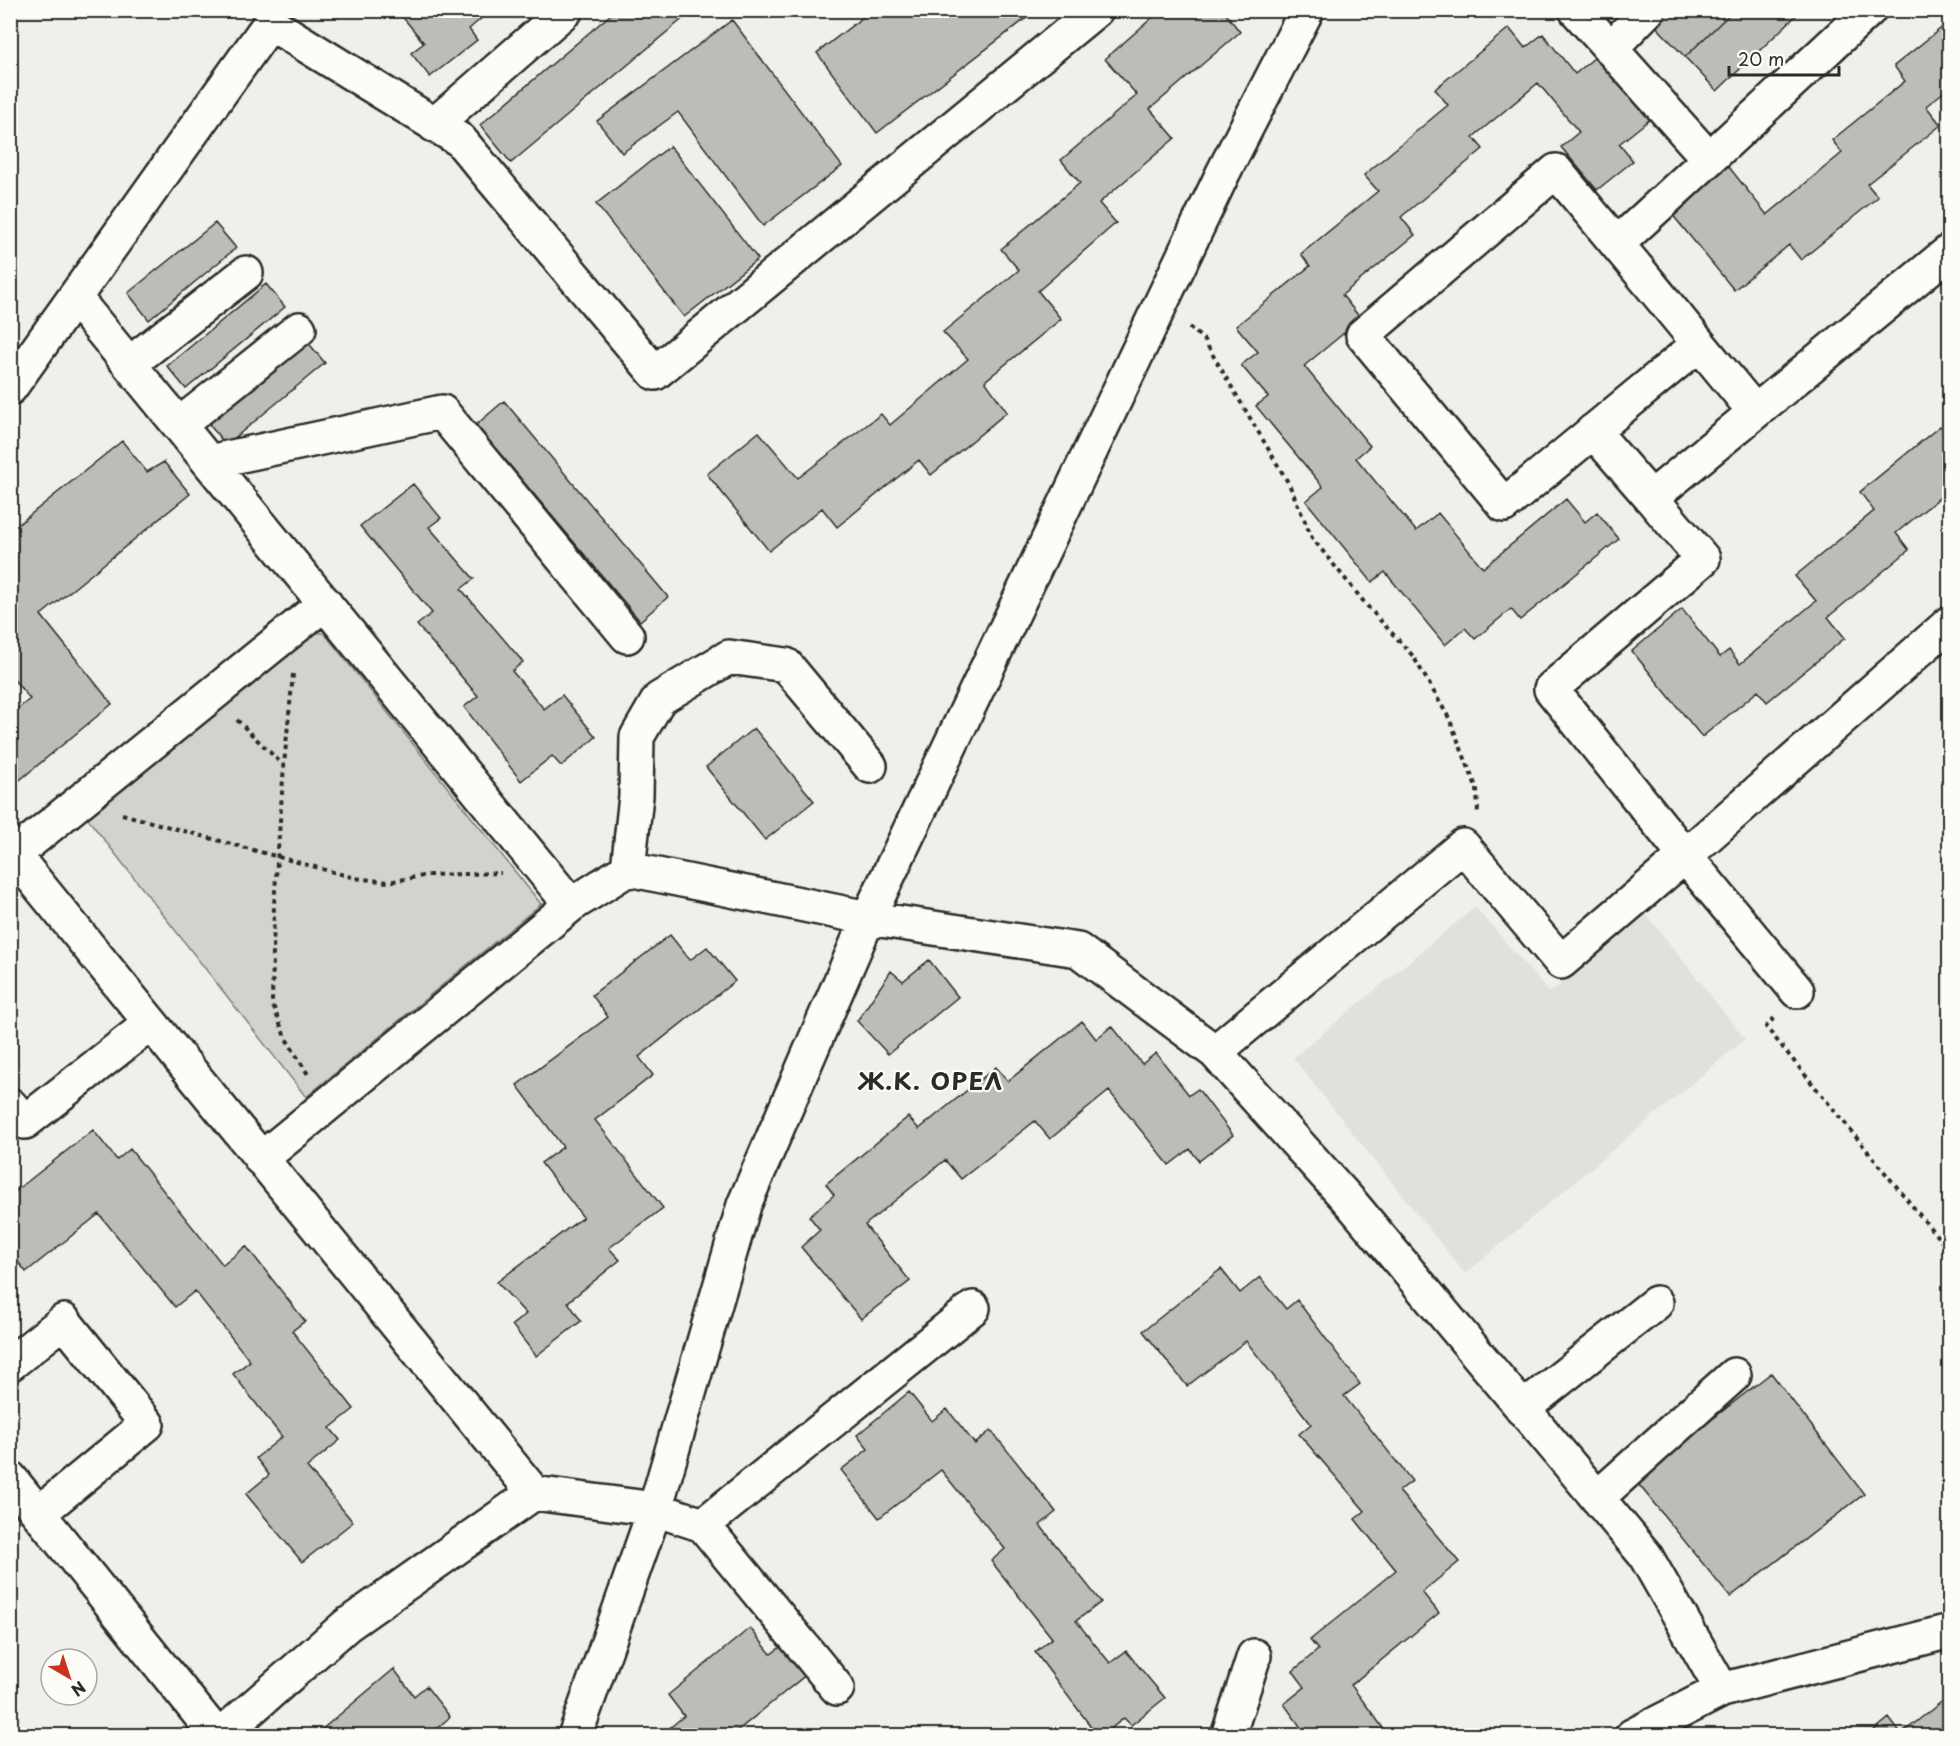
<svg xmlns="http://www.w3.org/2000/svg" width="1960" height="1746" font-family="'Playpen Sans',sans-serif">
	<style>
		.built { fill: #e1e0dc }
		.green { fill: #d3d2cf; stroke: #7f7e7d; stroke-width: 1.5 }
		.building { fill: #bdbcb8; stroke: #2b2b2b; stroke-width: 1.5 }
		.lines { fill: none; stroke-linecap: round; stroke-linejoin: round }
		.minor-casing { stroke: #2b2b2b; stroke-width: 38 }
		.path { stroke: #2b2b2b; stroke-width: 4; stroke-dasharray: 4.5 4.5; stroke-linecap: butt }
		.minor { stroke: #fdfcf7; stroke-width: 33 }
		.labels { text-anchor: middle; stroke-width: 4.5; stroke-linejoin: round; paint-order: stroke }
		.district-label { font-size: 24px; font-weight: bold; letter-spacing: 1.5px; fill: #2b2b2b; stroke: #fdfcf7 }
	</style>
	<rect width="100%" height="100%" fill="#f0efeb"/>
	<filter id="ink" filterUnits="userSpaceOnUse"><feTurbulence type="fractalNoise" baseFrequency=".0167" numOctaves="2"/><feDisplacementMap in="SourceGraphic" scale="12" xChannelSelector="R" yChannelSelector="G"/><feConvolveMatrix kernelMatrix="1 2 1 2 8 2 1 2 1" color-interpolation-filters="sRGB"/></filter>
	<g filter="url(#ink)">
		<path class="built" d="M 1475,907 L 1550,993 L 1646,914 L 1745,1039 L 1465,1274 L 1293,1058 Z"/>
		<path class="green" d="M 306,633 L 324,633 L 541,904 L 306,1097 L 84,814 Z"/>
		<path class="building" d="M 406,10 L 491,10 L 469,29 L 477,40 L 430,77 L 411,53 L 424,43 L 401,15 Z
			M 616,10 L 693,10 L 511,163 L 480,125 Z
			M 872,10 L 1037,10 L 877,133 L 817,53 Z
			M 1161,10 L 1223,10 L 1240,32 L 1150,109 L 1175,138 L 1099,203 L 1116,223 L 1038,291 L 1061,319 L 985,381 L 1007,412 L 931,475 L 919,460 L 837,527 L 822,508 L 769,551 L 707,474 L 759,432 L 798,478 L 881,414 L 890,425 L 968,359 L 943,332 L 1019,270 L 1001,249 L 1080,183 L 1061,160 L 1137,95 L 1105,59 Z
			M 1665,10 L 1734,10 L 1685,57 L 1652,22 Z
			M 1734,10 L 1802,10 L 1717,91 L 1685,57 Z
			M 732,20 L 842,166 L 763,226 L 678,112 L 622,153 L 597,121 Z
			M 1950,21 L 1950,87 L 1926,106 L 1941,125 L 1867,184 L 1878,197 L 1801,260 L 1789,245 L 1734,290 L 1667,208 L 1725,162 L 1767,215 L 1842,153 L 1832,140 L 1905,81 L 1894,66 Z
			M 1509,28 L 1525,48 L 1543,34 L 1575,74 L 1601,52 L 1654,116 L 1619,144 L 1633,161 L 1597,190 L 1561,147 L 1579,132 L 1538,83 L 1473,137 L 1483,149 L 1401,217 L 1415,235 L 1342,295 L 1361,319 L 1304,366 L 1370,446 L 1356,458 L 1416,531 L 1438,513 L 1483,568 L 1566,499 L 1585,522 L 1597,512 L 1619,539 L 1520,620 L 1511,609 L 1475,639 L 1465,628 L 1445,645 L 1385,572 L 1372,582 L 1306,501 L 1323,487 L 1256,406 L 1268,397 L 1241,365 L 1258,352 L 1236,326 L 1310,266 L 1301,254 L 1378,191 L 1364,175 L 1448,105 L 1435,89 Z
			M 670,146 L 758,259 L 684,317 L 596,204 Z
			M 215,223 L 236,248 L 149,320 L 128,293 Z
			M 266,284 L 285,307 L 186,389 L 167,366 Z
			M 306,340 L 325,363 L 226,445 L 207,422 Z
			M 504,401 L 668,597 L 640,621 L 476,425 Z
			M 1940,426 L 1950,437 L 1950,503 L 1943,495 L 1896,533 L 1909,550 L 1828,617 L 1845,638 L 1767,702 L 1758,691 L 1702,737 L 1632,651 L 1682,609 L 1720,657 L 1729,650 L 1740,664 L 1816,601 L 1795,576 L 1874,511 L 1860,492 Z
			M 122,441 L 147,472 L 164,462 L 190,494 L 41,615 L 112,704 L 10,788 L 10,715 L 30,699 L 10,675 L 10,531 Z
			M 413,484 L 441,518 L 429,527 L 474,579 L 461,589 L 523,662 L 512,671 L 544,709 L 562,695 L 596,737 L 561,766 L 552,756 L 521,781 L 464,707 L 478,696 L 417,625 L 432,613 L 360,526 Z
			M 754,728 L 814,801 L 765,840 L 706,767 Z
			M 670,935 L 690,960 L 707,947 L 735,981 L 639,1057 L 653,1075 L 595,1120 L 663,1208 L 609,1248 L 620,1260 L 568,1302 L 581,1321 L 536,1356 L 512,1325 L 526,1314 L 497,1282 L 583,1217 L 541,1163 L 563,1147 L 517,1085 L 608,1017 L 592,995 Z
			M 929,960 L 958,997 L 888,1054 L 857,1021 L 891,971 L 903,981 Z
			M 1082,1021 L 1096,1039 L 1112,1026 L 1142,1064 L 1156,1053 L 1189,1095 L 1198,1089 L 1233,1135 L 1199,1161 L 1190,1149 L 1169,1165 L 1109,1091 L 1050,1139 L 1035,1121 L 961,1179 L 945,1160 L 865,1225 L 910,1281 L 861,1319 L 801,1247 L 820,1230 L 809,1216 L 834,1195 L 826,1184 L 908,1117 L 919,1129 L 996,1067 L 1008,1081 Z
			M 93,1130 L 117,1160 L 130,1149 L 223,1265 L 246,1246 L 305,1321 L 292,1331 L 354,1409 L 330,1428 L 340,1440 L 307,1467 L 353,1522 L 302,1562 L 246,1494 L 269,1475 L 256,1458 L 282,1437 L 233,1374 L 250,1361 L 195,1291 L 175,1307 L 99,1214 L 26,1272 L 16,1259 L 10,1263 L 10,1189 L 13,1193 Z
			M 1221,1269 L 1240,1293 L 1260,1277 L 1286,1309 L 1297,1300 L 1360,1384 L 1344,1396 L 1412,1481 L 1399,1491 L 1459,1562 L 1422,1592 L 1439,1613 L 1351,1685 L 1389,1736 L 1307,1736 L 1284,1704 L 1305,1687 L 1293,1671 L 1318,1650 L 1310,1640 L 1396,1570 L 1355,1519 L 1365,1511 L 1299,1434 L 1311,1424 L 1246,1341 L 1187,1386 L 1143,1331 Z
			M 1771,1373 L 1864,1494 L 1730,1597 L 1635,1480 Z
			M 909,1392 L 932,1421 L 947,1409 L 975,1444 L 991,1430 L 1056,1512 L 1040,1525 L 1101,1602 L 1076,1621 L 1110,1663 L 1126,1651 L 1165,1698 L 1131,1725 L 1124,1718 L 1102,1736 L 1098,1736 L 1035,1652 L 1052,1638 L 991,1561 L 1005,1549 L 941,1470 L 879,1518 L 841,1470 L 868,1449 L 857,1435 Z
			M 750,1628 L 771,1654 L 786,1643 L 808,1673 L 731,1736 L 660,1736 L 684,1716 L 668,1695 Z
			M 394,1669 L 414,1696 L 426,1686 L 450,1717 L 428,1736 L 314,1736 Z
			M 1950,1695 L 1950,1736 L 1867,1736 L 1889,1718 L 1901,1734 Z"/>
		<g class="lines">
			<g class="minor-casing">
				<path id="minor" d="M 1576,10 L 1709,159 L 1617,244
					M 1610,49 L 1648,10
					M 434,125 L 566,10
					M 1709,159 L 1869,10
					M 1950,251 L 1651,498 L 1703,559 L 1551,689 L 1685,856 L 1950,623
					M 75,298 L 571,905
					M 1699,344 L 1504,505 L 1363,335 L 1556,171 C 1623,251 1689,331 1755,412
					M 129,364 L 246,273
					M 10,388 L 270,23 L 460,140 L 655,373 L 1096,10
					M 179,425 L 299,329
					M 1593,431 L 1651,498
					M 209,462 L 442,412 L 627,636
					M 14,855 L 534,1493
					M 10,858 L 325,603
					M 628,869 L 636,796 L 637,737 L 659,699 L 729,657 L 786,665 L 870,766
					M 1215,1052 L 1463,846 L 1561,962 L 1685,856 L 1797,991
					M 10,1105 L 25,1122 L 151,1023
					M 261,1159 L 571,905 L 628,869 L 868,918 L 1078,950 L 1215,1052 L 1352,1204 L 1645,1555 L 1722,1690
					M 10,1364 L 64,1321 L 147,1424 L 39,1513
					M 1522,1409 L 1656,1303
					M 10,1478 L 217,1736
					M 1597,1498 L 1734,1375
					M 703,1525 L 973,1308
					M 220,1736 L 347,1625 L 534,1493 L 655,1509 L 703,1525 L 837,1688
					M 575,1736 L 655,1509 L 744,1205 L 868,918 L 1223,173 L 1307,10
					M 1228,1736 L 1254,1656
					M 1632,1736 L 1722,1690 L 1950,1631"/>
			</g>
			<path class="path" d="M 1189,327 L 1204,340 L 1289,484 L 1312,538 L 1369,608 L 1413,656 L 1449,718 L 1477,789 L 1478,815
				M 293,674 L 284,765 L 274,905 L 272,1003 L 285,1037 L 309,1076
				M 237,720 L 283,765
				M 122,814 L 355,878 L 388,882 L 429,875 L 501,873
				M 1774,1018 L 1766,1027 L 1950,1252"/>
			<use href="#minor" class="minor"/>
		</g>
	</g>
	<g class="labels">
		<g class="district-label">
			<text x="931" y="1090">Ж.К. ОРЕЛ</text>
		</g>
	</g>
	<rect width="1960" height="1746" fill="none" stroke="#fdfcf7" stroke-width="36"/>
	<rect x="18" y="18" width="1924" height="1710" fill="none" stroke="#2b2b2b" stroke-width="2" filter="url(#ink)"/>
	<g transform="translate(69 1677) rotate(141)"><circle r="28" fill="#fdfcf7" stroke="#a9a8a5" stroke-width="1.5"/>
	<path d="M0-4.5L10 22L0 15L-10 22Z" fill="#c8321e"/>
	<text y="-9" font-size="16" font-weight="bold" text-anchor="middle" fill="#2b2b2b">N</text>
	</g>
	<path d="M1729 66v9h110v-9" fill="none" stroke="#2b2b2b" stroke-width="3"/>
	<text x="1738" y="66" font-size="18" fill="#2b2b2b" stroke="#fdfcf7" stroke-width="4.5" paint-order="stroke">20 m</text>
</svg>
